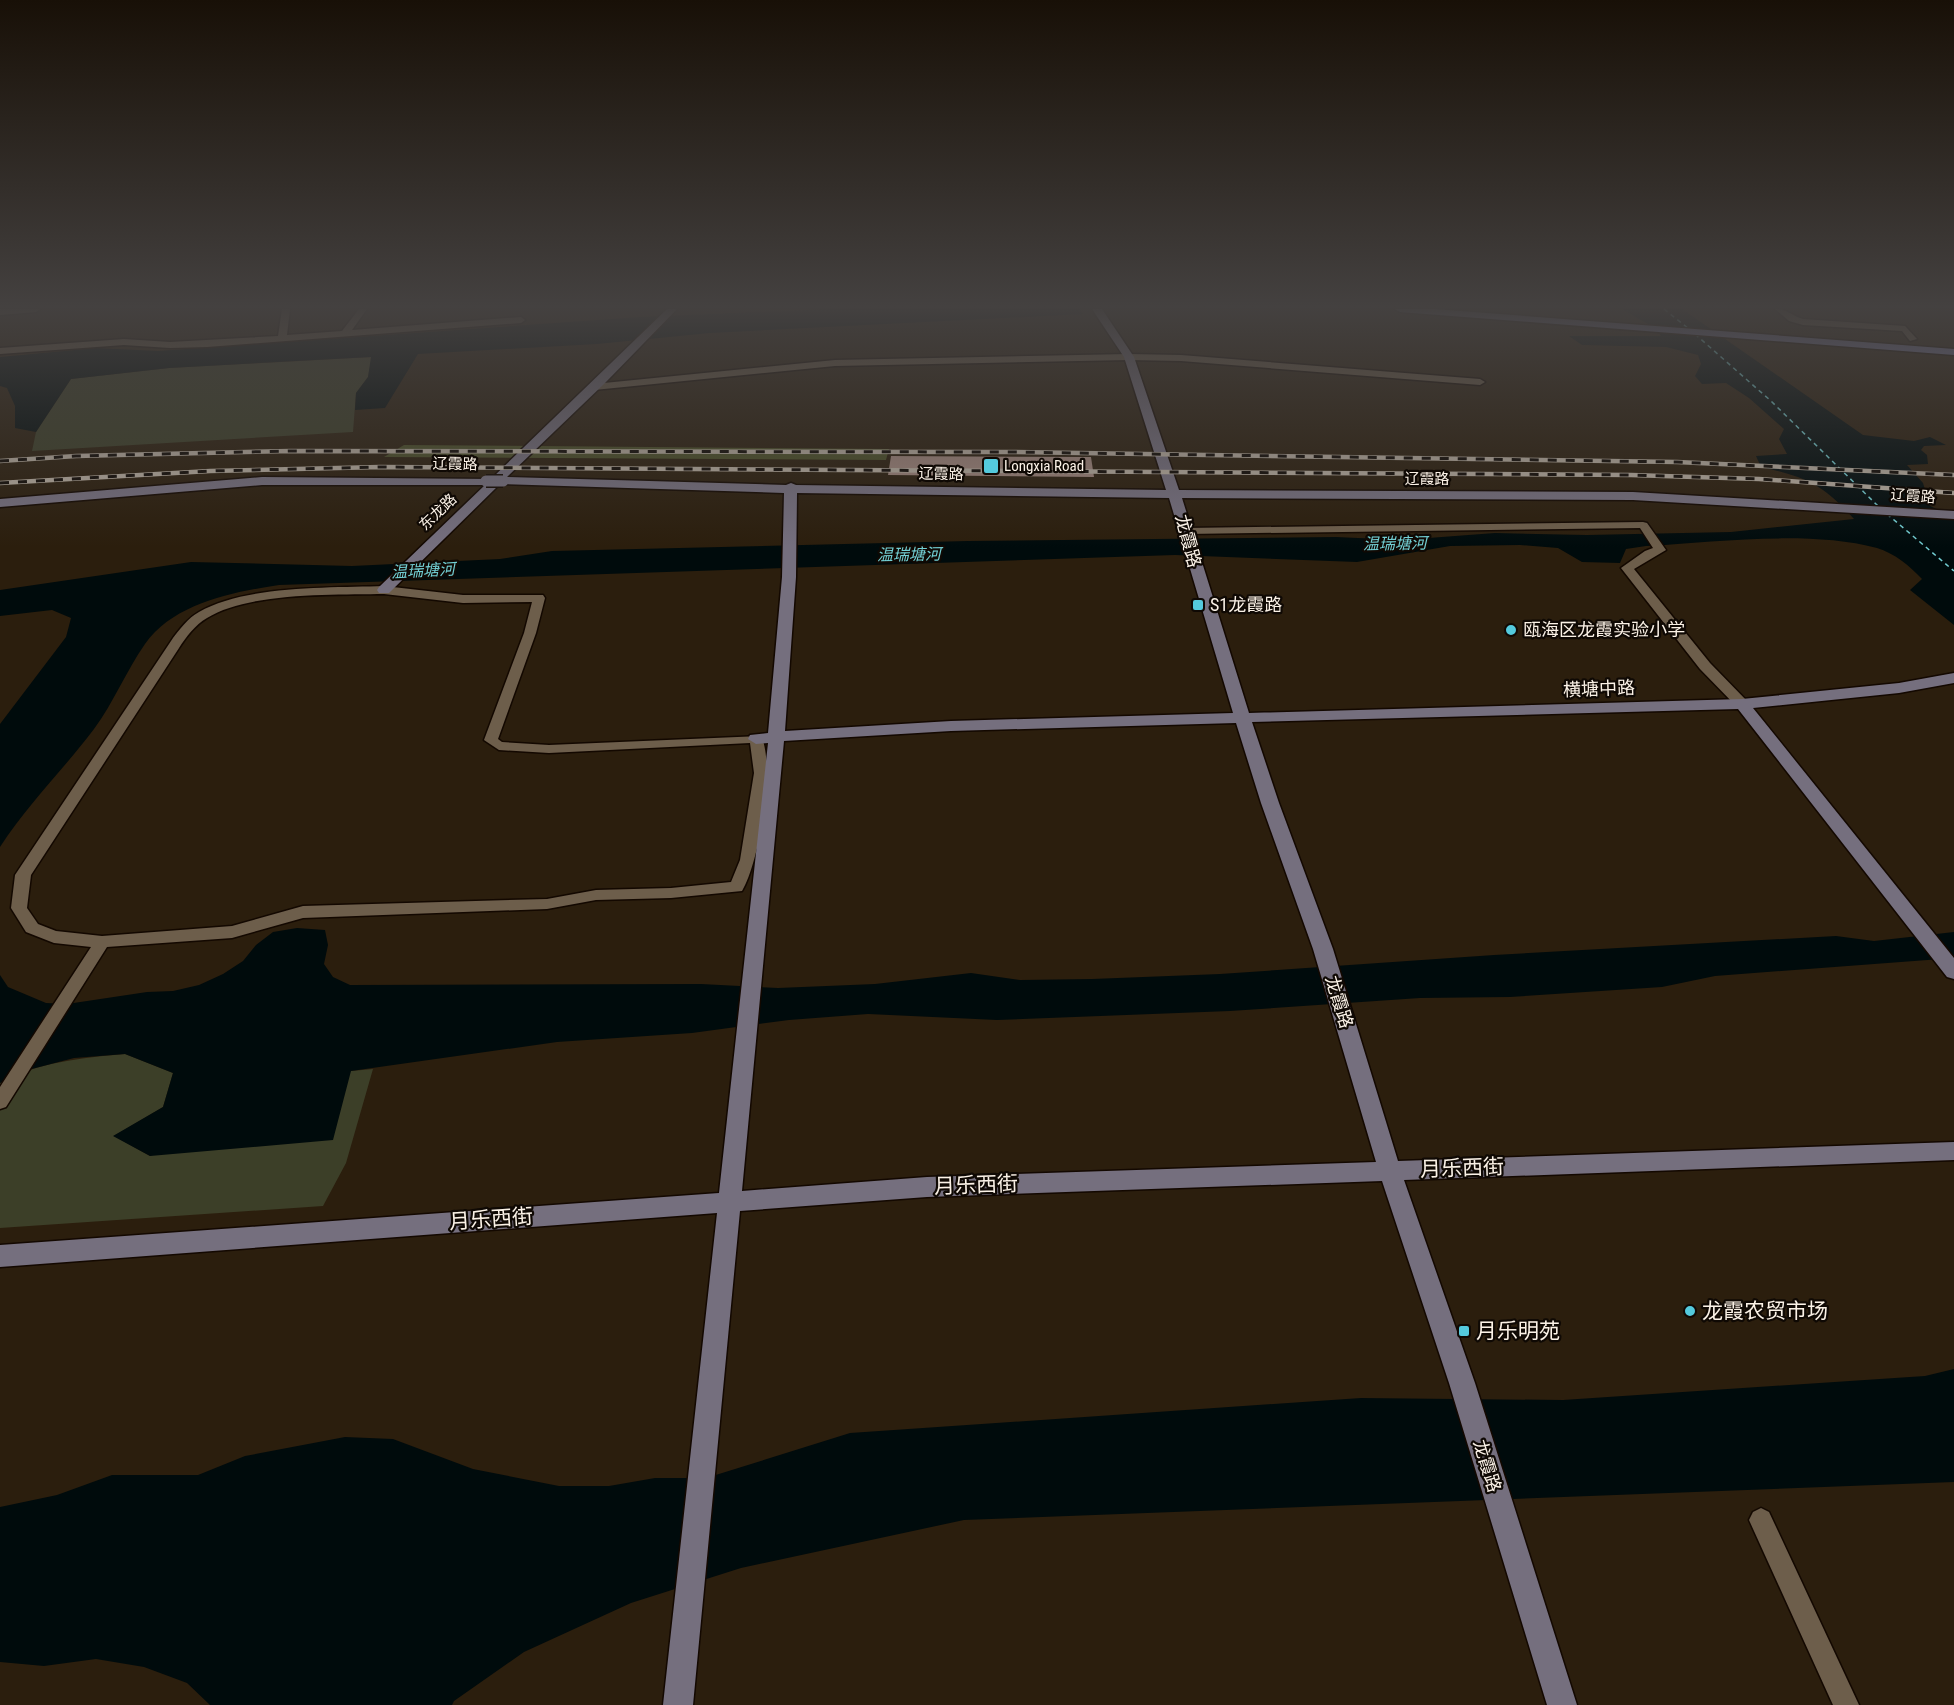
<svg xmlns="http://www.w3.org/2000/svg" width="1954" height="1705" font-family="'Roboto Condensed','Noto Sans SC',sans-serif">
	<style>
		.green { fill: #3c3f28 }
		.forest { fill: #4b4f28 }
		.water { fill: #000b0c }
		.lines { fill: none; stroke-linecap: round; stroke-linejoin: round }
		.ferry { stroke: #73d0d5; stroke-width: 1.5; stroke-dasharray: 4.5 4; stroke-linecap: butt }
		.building { fill: #9f857c }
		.street-casing { stroke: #130800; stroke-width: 3 }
		.secondary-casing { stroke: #130800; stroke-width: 3 }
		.primary-casing { stroke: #130800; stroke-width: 3 }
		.street { fill: #6d5e4b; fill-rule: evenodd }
		.secondary { fill: #756f7e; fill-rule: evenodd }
		.primary { fill: #7e80b0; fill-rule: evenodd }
		.rail-casing { stroke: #b9afa2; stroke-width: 4.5 }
		.rail { stroke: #0f0904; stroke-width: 3; stroke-dasharray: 9; stroke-linecap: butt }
		.secondary-bridge-casing { stroke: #130800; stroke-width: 14; stroke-linecap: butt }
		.secondary-bridge { stroke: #756f7e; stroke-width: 11 }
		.poi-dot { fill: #54cadd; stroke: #0f0904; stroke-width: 2 }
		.labels { text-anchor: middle; stroke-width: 4.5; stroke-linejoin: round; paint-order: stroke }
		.far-street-label { font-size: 15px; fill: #fbf2e7; stroke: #0f0904 }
		.far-poi-label { font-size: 15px; fill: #fbf2e7; stroke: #0f0904; text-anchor: start }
		.far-water-label { font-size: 16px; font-style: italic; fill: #73d0d5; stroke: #0f0904 }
		.street-label { font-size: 18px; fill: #fbf2e7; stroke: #0f0904 }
		.poi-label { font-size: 18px; fill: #fbf2e7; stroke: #0f0904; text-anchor: start }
		.near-street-label { font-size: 21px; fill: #fbf2e7; stroke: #0f0904 }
		.near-poi-label { font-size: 21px; fill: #fbf2e7; stroke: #0f0904; text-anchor: start }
	</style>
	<rect width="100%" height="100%" fill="#2b1e0d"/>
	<path class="green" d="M 372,357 L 368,377 L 356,393 L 353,432 L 32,451 L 36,432 L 71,379 L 169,368 Z
		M 125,1054 L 173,1073 L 163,1107 L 114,1136 L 150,1156 L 351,1071 L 373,1069 L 346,1163 L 323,1206 L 0,1228 L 0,1083 C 38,1062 81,1058 125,1054 Z"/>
	<path class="forest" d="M 404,445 L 889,449 L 886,460 L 384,457 Z"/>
	<path class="water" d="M 832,309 L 1080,309 L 1083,314 L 710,333 L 597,344 L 418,354 L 385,408 L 355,410 L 356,393 L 368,377 L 371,357 L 169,368 L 71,379 L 36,432 L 15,428 L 15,406 L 7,388 L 0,386 L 0,357 L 96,348 L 158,351 L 641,317 Z
		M 1622,309 L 1682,309 L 1863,435 L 1914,441 L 1930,437 L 1946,445 L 1924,446 L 1921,450 L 1927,455 L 1928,464 L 1907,465 L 1923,483 L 1930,506 L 1954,517 L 1954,625 L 1910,590 L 1922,579 C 1910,566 1894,553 1877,548 C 1808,530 1717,542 1646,546 L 1626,549 L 1620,563 L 1582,562 L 1558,548 L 1520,545 L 1450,546 L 1357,562 L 1175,555 L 279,585 C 233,592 174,603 145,644 C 126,671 114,702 94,729 C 63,770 28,804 0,847 L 0,724 L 66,637 L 71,618 L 52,610 L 0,616 L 0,590 L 191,562 L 352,566 L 500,559 L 552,551 L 968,541 L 1336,537 L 1402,540 L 1495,533 L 1587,535 L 1731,532 L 1854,519 C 1823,484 1806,477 1761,467 L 1756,456 L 1787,454 L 1779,439 L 1784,429 L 1749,398 L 1726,383 L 1702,384 L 1695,376 L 1701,364 L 1698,355 L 1666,347 L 1582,345 L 1569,336 L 1661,336 L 1655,328 Z
		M 297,928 L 325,930 L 328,945 L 324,964 L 333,977 L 350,985 L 701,984 L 778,988 L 875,984 L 971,973 L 1020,980 L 1092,979 L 1220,974 L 1494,955 L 1836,936 L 1874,941 L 1954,932 L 1954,958 L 1715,976 L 1662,987 L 1510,997 L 1420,998 L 1230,1011 L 997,1020 L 868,1014 L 789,1020 L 692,1033 L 557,1042 L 351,1071 L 333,1140 L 150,1156 L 113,1136 L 163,1107 L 173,1073 L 125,1054 L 74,1058 L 20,1072 L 0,1083 L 0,975 L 8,987 L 46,1003 L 67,1004 L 147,992 L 173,991 L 199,985 L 223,974 L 243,961 L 256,945 L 273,932 Z
		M 1954,1369 L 1954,1482 L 964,1520 L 741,1568 L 631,1603 L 524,1652 L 454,1701 L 452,1705 L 210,1705 L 187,1683 L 144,1667 L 96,1659 L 44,1666 L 0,1662 L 0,1507 L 57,1495 L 112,1475 L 198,1475 L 245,1456 L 345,1437 L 393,1439 L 473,1469 L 559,1486 L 609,1486 L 655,1478 L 706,1478 L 850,1433 L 1361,1398 L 1563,1400 L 1925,1376 Z"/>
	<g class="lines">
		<path class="ferry" d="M 1664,309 L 1689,329
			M 1695,334 L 1771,401 L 1879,507
			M 1887,514 L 1954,571"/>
	</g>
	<path class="building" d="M 891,456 L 1091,457 L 1094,477 L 888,475 Z"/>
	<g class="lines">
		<g class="street-casing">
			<path id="street" d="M 0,309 L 40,309 L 36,312 L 0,315 Z
				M 282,309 L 290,309 L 287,335 L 342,331 L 359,309 L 367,309 L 352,330 L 521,317 L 525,320 L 521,323 L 207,347 L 170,348 L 124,345 L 0,354 L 0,348 L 124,339 L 170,342 L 278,336 Z
				M 1775,309 C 1786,308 1792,316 1803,319 L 1905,326 L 1917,339 L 1910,341 L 1902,331 L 1803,325 L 1789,321 Z
				M 1129,354 L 1181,355 L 1480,379 L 1485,382 L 1480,385 L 1181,361 L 1129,360 L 835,366 L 594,390 L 589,387 L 594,384 L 835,360 Z
				M 1643,522 L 1647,523 L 1666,550 L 1634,569 L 1710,663 L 1747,701 L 1749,704 L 1747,707 L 1737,707 L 1700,669 L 1621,568 L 1645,551 L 1653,548 L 1640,528 L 1186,534 L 1180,531 L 1186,528 Z
				M 384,586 L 463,595 L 543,595 L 545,598 L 536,633 L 498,739 L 502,742 L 549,745 L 761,736 C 776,765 759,863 742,891 L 671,898 L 596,900 L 547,909 L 303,918 L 232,938 L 107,947 L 6,1107 L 0,1109 L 0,1087 L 91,947 L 54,943 L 26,932 L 11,908 L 15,875 L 173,638 C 180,629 188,618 199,612 C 245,585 331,588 384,586 ZM 384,594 L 463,603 L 532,602 L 524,633 L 484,740 L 499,750 L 549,753 L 750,743 L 754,773 L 740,860 L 731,882 L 671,888 L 596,890 L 547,899 L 303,906 L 232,926 L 102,936 L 56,931 L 38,924 L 27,908 L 31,875 L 179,648 C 186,637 195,625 207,618 C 249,592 334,595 384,594 Z
				M 1761,1508 L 1769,1512 L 1859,1705 L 1833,1705 L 1749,1520 L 1753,1512 Z"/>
		</g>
		<g class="secondary-casing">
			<path id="secondary" d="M 667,309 L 677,309 L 605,383 L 507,477 L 786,485 L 791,483 L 796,485 L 1166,490 L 1124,357 L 1092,309 L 1102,309 L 1134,357 L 1179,490 L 1633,492 L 1954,511 L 1954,519 L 1633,500 L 1182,498 L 1249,713 L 1742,699 L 1899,683 L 1954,673 L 1954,683 L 1899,693 L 1753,708 L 1954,958 L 1954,979 L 1947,977 L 1738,709 L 1252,722 L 1279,803 L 1333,949 L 1398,1161 L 1954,1142 L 1954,1160 L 1404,1180 L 1475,1383 L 1577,1705 L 1547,1705 L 1449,1383 L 1382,1181 L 927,1197 L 740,1211 L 693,1705 L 663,1705 L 717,1213 L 0,1267 L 0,1245 L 719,1193 L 768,743 L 756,744 L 748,739 L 750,735 L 768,733 L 782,577 L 784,493 L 500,484 L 389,593 L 379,593 L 377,590 L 379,587 L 485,485 L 262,485 L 0,507 L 0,499 L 262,477 L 491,479 ZM 797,493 L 1169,498 L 1233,713 L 951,721 L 785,731 L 796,577 ZM 1236,723 L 1261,803 L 1313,949 L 1376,1162 L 927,1177 L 742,1191 L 784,741 L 951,731 Z"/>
		</g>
		<g class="primary-casing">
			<path id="primary" d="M 1395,309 L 1434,309 L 1954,349 L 1954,355 L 1400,312 Z"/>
		</g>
		<use href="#street" class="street"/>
		<use href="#secondary" class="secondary"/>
		<use href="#primary" class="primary"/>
		<g class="rail-casing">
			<path id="rail" d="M 0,461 L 76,456 L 290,451 L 1011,452 L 1677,462 L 1954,475
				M 0,483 L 210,471 L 380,467 L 1631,475 L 1759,479 L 1954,493"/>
		</g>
		<use href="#rail" class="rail"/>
		<g class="secondary-bridge-casing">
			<path id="secondary-bridge" d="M 486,481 L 503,481"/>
		</g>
		<use href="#secondary-bridge" class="secondary-bridge"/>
	</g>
	<linearGradient id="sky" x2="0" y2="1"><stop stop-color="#181007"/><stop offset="0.56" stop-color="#444140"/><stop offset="1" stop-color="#444140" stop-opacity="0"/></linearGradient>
	<rect width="1954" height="547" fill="url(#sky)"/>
	<g class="poi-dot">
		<rect x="983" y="458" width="16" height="16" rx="3"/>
		<rect x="1192" y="599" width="12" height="12" rx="3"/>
		<circle cx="1511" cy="630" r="6"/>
		<circle cx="1690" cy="1311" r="6"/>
		<rect x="1458" y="1325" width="12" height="12" rx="3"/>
	</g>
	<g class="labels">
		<g class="far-street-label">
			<text transform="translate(455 464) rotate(1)" y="5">辽霞路</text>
			<text transform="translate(941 474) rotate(1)" y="5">辽霞路</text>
			<text x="1427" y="484">辽霞路</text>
			<text transform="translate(1913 496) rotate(4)" y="5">辽霞路</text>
			<text transform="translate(438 512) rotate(-44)" y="5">东龙路</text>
		</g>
		<g class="far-poi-label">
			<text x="1004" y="471">Longxia Road</text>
		</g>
		<g class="far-water-label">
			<text transform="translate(1395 543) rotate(-1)" y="6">温瑞塘河</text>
			<text transform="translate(909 554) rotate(-1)" y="6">温瑞塘河</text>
			<text transform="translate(423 570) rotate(-3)" y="6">温瑞塘河</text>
		</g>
		<g class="street-label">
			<text transform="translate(1188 541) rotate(75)" y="6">龙霞路</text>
			<text transform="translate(1599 689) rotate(-2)" y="6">横塘中路</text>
			<text transform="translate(1339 1002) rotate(73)" y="6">龙霞路</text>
			<text transform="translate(1487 1466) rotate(73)" y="6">龙霞路</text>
		</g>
		<g class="poi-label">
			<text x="1210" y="611">S1龙霞路</text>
			<text x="1523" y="636">瓯海区龙霞实验小学</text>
		</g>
		<g class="near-street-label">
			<text transform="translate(1462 1168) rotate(-2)" y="7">月乐西街</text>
			<text transform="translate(976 1185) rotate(-2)" y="7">月乐西街</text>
			<text transform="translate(491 1219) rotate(-4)" y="7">月乐西街</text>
		</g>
		<g class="near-poi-label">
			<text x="1702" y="1318">龙霞农贸市场</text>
			<text x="1476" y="1338">月乐明苑</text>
		</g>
	</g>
</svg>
